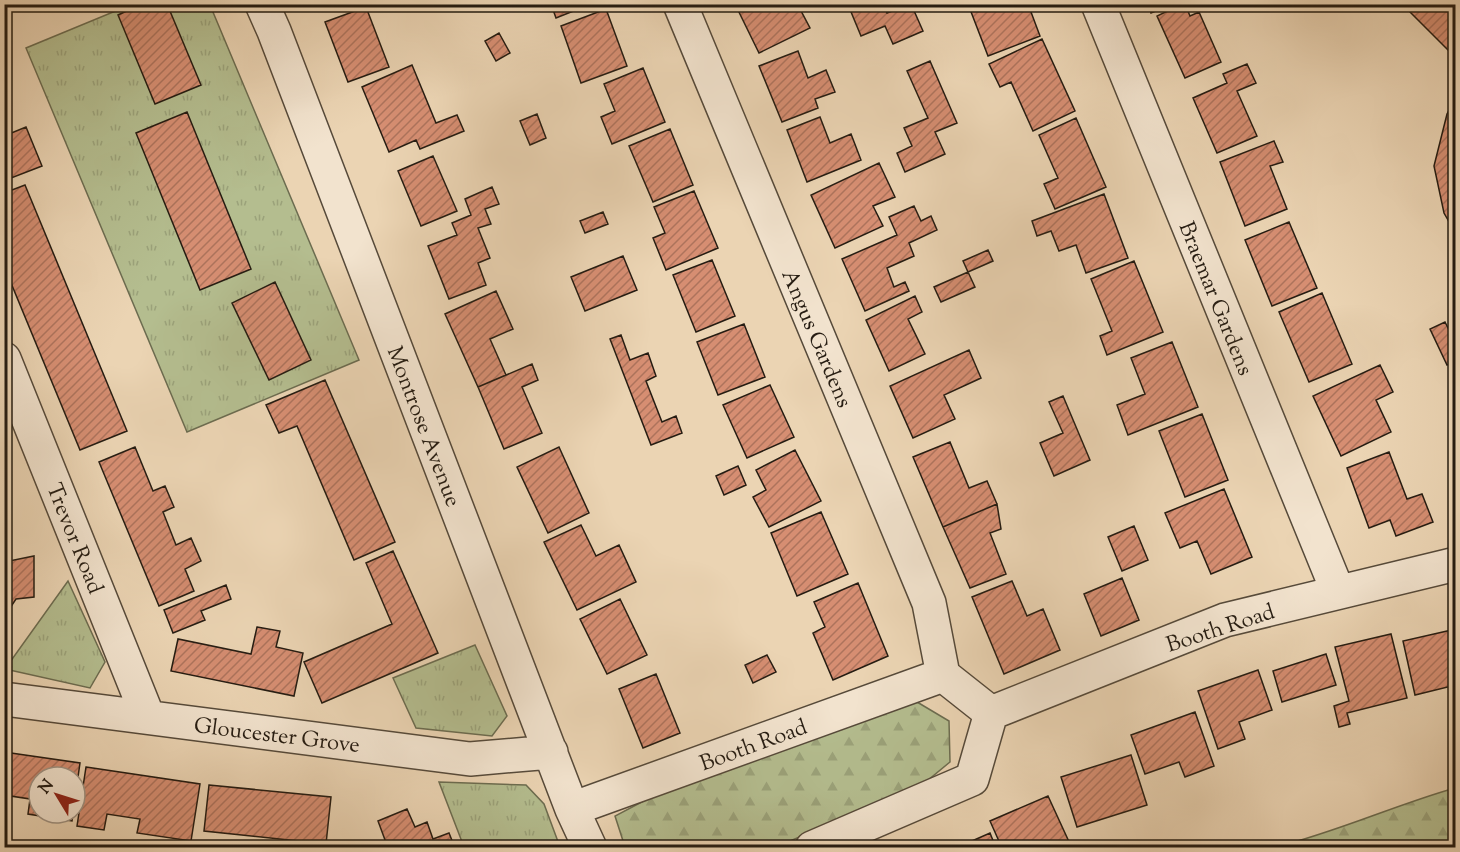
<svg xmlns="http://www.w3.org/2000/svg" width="1460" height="852" font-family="'Sorts Mill Goudy',serif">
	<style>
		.grass { fill: url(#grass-tufts); stroke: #6c6c50; stroke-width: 1.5 }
		.forest { fill: url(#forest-firs); stroke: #6c6c50; stroke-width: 1.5 }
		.building { fill: url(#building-hatch); stroke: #251c12; stroke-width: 1.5 }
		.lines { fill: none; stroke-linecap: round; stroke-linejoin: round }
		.minor-casing { stroke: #564a3a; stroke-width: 36 }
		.minor { stroke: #f2e3ce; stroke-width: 33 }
		.labels { text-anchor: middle; stroke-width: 4.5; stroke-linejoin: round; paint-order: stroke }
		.street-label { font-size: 22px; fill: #251c12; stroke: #f2e3ce }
	</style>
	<defs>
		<pattern id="grass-tufts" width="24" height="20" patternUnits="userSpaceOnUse" patternTransform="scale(1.5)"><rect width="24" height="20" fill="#b4bd8f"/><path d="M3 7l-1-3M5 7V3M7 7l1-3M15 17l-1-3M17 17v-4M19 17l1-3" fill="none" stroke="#9ba27a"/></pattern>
		<pattern id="forest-firs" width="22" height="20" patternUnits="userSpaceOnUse" patternTransform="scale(1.5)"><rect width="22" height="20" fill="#b4bd8f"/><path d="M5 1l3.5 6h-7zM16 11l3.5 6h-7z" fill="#9ba27a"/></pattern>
		<pattern id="building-hatch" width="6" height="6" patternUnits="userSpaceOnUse" patternTransform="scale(1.5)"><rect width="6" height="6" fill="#d68e72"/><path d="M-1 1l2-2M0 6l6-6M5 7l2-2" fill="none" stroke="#ad735c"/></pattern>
	</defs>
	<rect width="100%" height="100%" fill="#ebd4b3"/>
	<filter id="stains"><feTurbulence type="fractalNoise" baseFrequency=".00333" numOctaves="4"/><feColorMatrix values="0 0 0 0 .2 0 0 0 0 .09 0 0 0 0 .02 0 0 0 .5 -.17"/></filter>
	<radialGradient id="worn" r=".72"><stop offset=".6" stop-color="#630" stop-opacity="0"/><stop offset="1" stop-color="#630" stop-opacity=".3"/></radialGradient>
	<path class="grass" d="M 130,5 L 210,5 L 359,360 L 187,432 L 26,48 Z
		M 68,581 L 105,662 L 90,688 L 5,669 Z
		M 475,645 L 507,716 L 492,736 L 416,728 L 393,678 Z
		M 439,782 L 526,785 L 544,804 L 560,847 L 464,847 Z"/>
	<path class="forest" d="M 912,699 L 949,721 L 950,762 L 922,785 L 783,844 L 750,848 L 625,847 L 615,816 L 655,795 Z
		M 1455,788 L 1455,847 L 1276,847 C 1337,832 1395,805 1455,788 Z"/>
	<path class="building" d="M 142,4 L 167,4 L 201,85 L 155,104 L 118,15 Z
		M 551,4 L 591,4 L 556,18 Z
		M 735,4 L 805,4 L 799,7 L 810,28 L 759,53 Z
		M 855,4 L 883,4 L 887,13 L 911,4 L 923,31 L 893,44 L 885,26 L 861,36 L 849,7 Z
		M 968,4 L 1028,4 L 1040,36 L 988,56 Z
		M 1148,4 L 1173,4 L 1151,13 Z
		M 1182,4 L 1185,4 L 1190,16 L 1199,12 L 1221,62 L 1185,78 L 1157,16 Z
		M 1402,4 L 1456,4 L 1456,58 Z
		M 366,7 L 389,67 L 348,82 L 325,22 Z
		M 606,9 L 627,66 L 581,83 L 561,26 Z
		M 499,33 L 510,53 L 496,61 L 485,41 Z
		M 1042,39 L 1075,111 L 1033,131 L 1011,82 L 1000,87 L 989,64 Z
		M 798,51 L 808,78 L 826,70 L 835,92 L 815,99 L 818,108 L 782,122 L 759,66 Z
		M 930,61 L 957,123 L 935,132 L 945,154 L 905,172 L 897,153 L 912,146 L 904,128 L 928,118 L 907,71 Z
		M 1247,64 L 1256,83 L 1237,91 L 1257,136 L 1217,153 L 1193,98 L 1227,83 L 1223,74 Z
		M 412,65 L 436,123 L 457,115 L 464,131 L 420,149 L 416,140 L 389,152 L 362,87 Z
		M 643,68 L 665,122 L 612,144 L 601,117 L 615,111 L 604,84 Z
		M 1456,97 L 1456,234 L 1444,213 L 1434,166 L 1447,114 Z
		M 187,112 L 251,269 L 200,290 L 136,133 Z
		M 537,114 L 546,138 L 530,145 L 520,121 Z
		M 820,117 L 830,143 L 851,134 L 861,160 L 807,182 L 787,130 Z
		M 1076,118 L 1106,187 L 1055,209 L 1044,184 L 1058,178 L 1039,135 Z
		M 26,127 L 42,166 L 6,180 L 4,136 Z
		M 670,129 L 693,185 L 653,202 L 629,146 Z
		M 1274,141 L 1283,162 L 1270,166 L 1287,209 L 1245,226 L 1220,162 Z
		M 433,156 L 457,211 L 421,226 L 398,171 Z
		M 879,163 L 895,197 L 873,206 L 883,226 L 835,248 L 811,195 Z
		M 25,185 L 127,431 L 80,450 L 4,266 L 4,193 Z
		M 492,187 L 499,204 L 485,209 L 491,224 L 478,228 L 490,258 L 478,263 L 486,285 L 449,299 L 428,246 L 457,235 L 452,223 L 471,215 L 465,199 Z
		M 694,191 L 718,248 L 666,270 L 653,238 L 665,233 L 654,207 Z
		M 1104,194 L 1128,258 L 1086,273 L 1076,245 L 1059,251 L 1051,231 L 1037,236 L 1032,221 Z
		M 914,206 L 921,221 L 931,216 L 937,230 L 909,243 L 914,256 L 887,268 L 894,287 L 905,282 L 909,291 L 865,311 L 842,259 L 897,235 L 889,217 Z
		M 603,212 L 608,224 L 585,233 L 580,221 Z
		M 1289,222 L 1317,288 L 1272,306 L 1245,240 Z
		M 988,250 L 993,261 L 968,272 L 963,261 Z
		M 623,256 L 637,290 L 585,311 L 571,277 Z
		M 712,260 L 735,316 L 696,332 L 673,275 Z
		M 1134,261 L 1163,332 L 1107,355 L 1100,336 L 1112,331 L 1091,279 Z
		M 968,272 L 975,287 L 941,302 L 934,287 Z
		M 275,282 L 311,360 L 269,380 L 232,303 Z
		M 496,291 L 513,329 L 490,339 L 506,375 L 478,387 L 445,314 Z
		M 1322,293 L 1352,364 L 1309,382 L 1279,312 Z
		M 915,296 L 922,312 L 908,319 L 925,354 L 889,371 L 866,320 Z
		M 1445,322 L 1456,344 L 1456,361 L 1447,365 L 1430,329 Z
		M 744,324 L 765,377 L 718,395 L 697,342 Z
		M 621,335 L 630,360 L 648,353 L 656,376 L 646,381 L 662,422 L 676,416 L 682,433 L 651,445 L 610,339 Z
		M 1172,342 L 1198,407 L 1128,435 L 1117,405 L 1145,394 L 1131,358 Z
		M 969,350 L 981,378 L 944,395 L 955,419 L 913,438 L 890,386 Z
		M 532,364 L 538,380 L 522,387 L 542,433 L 504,449 L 478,387 Z
		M 1380,365 L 1393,392 L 1376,400 L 1391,432 L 1341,456 L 1313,396 Z
		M 325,380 L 395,542 L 354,560 L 297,426 L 279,433 L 266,405 Z
		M 770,385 L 794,437 L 747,458 L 723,405 Z
		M 1063,396 L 1090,460 L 1054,476 L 1040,443 L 1063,433 L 1049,402 Z
		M 1202,414 L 1228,480 L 1185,497 L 1159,431 Z
		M 950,442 L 969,488 L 987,481 L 997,504 L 943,527 L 913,457 Z
		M 135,447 L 153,491 L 165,486 L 174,507 L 163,512 L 176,545 L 191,538 L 201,561 L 185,569 L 194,591 L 159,606 L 99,462 Z
		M 559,447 L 589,513 L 548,533 L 517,467 Z
		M 795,450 L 821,501 L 769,527 L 753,497 L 766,490 L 756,470 Z
		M 1389,452 L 1407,499 L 1422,494 L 1433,522 L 1396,536 L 1390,520 L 1369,528 L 1347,468 Z
		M 738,466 L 746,485 L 724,495 L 716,476 Z
		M 1224,489 L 1252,557 L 1211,574 L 1197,541 L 1180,548 L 1165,513 Z
		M 997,504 L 1001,529 L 990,533 L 1006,574 L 970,588 L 943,527 Z
		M 821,512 L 848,574 L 797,596 L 771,533 Z
		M 581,525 L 596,556 L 619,545 L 636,582 L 577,610 L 544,542 Z
		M 1134,526 L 1148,560 L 1122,571 L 1108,537 Z
		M 393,551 L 438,653 L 322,703 L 304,662 L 392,624 L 366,563 Z
		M 34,556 L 34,597 L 16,599 L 4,617 L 4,562 Z
		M 1122,578 L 1139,620 L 1101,636 L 1084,594 Z
		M 1012,581 L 1027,616 L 1043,609 L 1060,650 L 1004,674 L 972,597 Z
		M 858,583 L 888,656 L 833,680 L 813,633 L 825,627 L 814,602 Z
		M 226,585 L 231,599 L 201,611 L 205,620 L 173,633 L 164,610 Z
		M 620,599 L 647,655 L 607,674 L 580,619 Z
		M 257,627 L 280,631 L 276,647 L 303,653 L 294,696 L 171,671 L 178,639 L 251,654 Z
		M 1456,629 L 1456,685 L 1415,695 L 1403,641 Z
		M 1391,634 L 1407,698 L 1347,713 L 1350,724 L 1339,727 L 1334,706 L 1349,701 L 1335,647 Z
		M 1326,654 L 1336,685 L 1282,702 L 1273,671 Z
		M 767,655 L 776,672 L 753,683 L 745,665 Z
		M 1258,670 L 1272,710 L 1239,722 L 1245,739 L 1218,749 L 1198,691 Z
		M 656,674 L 680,733 L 643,748 L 619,689 Z
		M 1195,712 L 1214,766 L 1185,777 L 1179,762 L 1145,774 L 1131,735 Z
		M 4,752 L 80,763 L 75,798 L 75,777 L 39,777 L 39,813 L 73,813 L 72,821 L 28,814 L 30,799 L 4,795 Z
		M 1131,755 L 1147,805 L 1077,827 L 1061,777 Z
		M 86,767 L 200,784 L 191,841 L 137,833 L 140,819 L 107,814 L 104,830 L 77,826 Z
		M 209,785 L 331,797 L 326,844 L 204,831 Z
		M 1048,796 L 1070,844 L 1063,848 L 1042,848 L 1041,845 L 1034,848 L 1002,848 L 990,821 Z
		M 407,809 L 415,827 L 427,822 L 433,839 L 449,833 L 455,848 L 388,848 L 378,821 Z
		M 990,833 L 996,848 L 956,848 Z"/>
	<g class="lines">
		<g class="minor-casing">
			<path id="minor" d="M 262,4 L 274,31 L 572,809 L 590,848
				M 680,4 L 929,603 L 943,675
				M 1098,4 L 1338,592
				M 4,359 L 148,717
				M 4,699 L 470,759 L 551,752
				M 991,713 L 1225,620 L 1456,564
				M 572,809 L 943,675 L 991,713
				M 812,848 L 972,779 L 991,713"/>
		</g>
		<use href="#minor" class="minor"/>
	</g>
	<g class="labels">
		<g class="street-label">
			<text transform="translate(1217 298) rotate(68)" y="8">Braemar Gardens</text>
			<text transform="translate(818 338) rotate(67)" y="8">Angus Gardens</text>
			<text transform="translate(425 426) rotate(69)" y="8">Montrose Avenue</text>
			<text transform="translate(76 538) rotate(68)" y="8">Trevor Road</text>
			<text transform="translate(1220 627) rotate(-18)" y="8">Booth Road</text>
			<text transform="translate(277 734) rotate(7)" y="8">Gloucester Grove</text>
			<text transform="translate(753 744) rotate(-20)" y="8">Booth Road</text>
		</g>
	</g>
	<rect width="1460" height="852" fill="none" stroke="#ebd4b3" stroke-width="24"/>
	<rect x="6" y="6" width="1448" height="840" fill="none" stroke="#251c12" stroke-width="3"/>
	<rect x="12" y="12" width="1436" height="828" fill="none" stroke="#251c12" stroke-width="1.5"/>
	<g transform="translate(57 795) rotate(308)"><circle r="28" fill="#f2e3ce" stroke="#a09383" stroke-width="1.5"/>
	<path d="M0-4.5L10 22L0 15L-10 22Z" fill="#8f2418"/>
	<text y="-9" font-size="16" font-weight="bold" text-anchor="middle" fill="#251c12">N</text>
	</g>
	<rect width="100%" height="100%" filter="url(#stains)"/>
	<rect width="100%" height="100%" fill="url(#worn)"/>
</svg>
